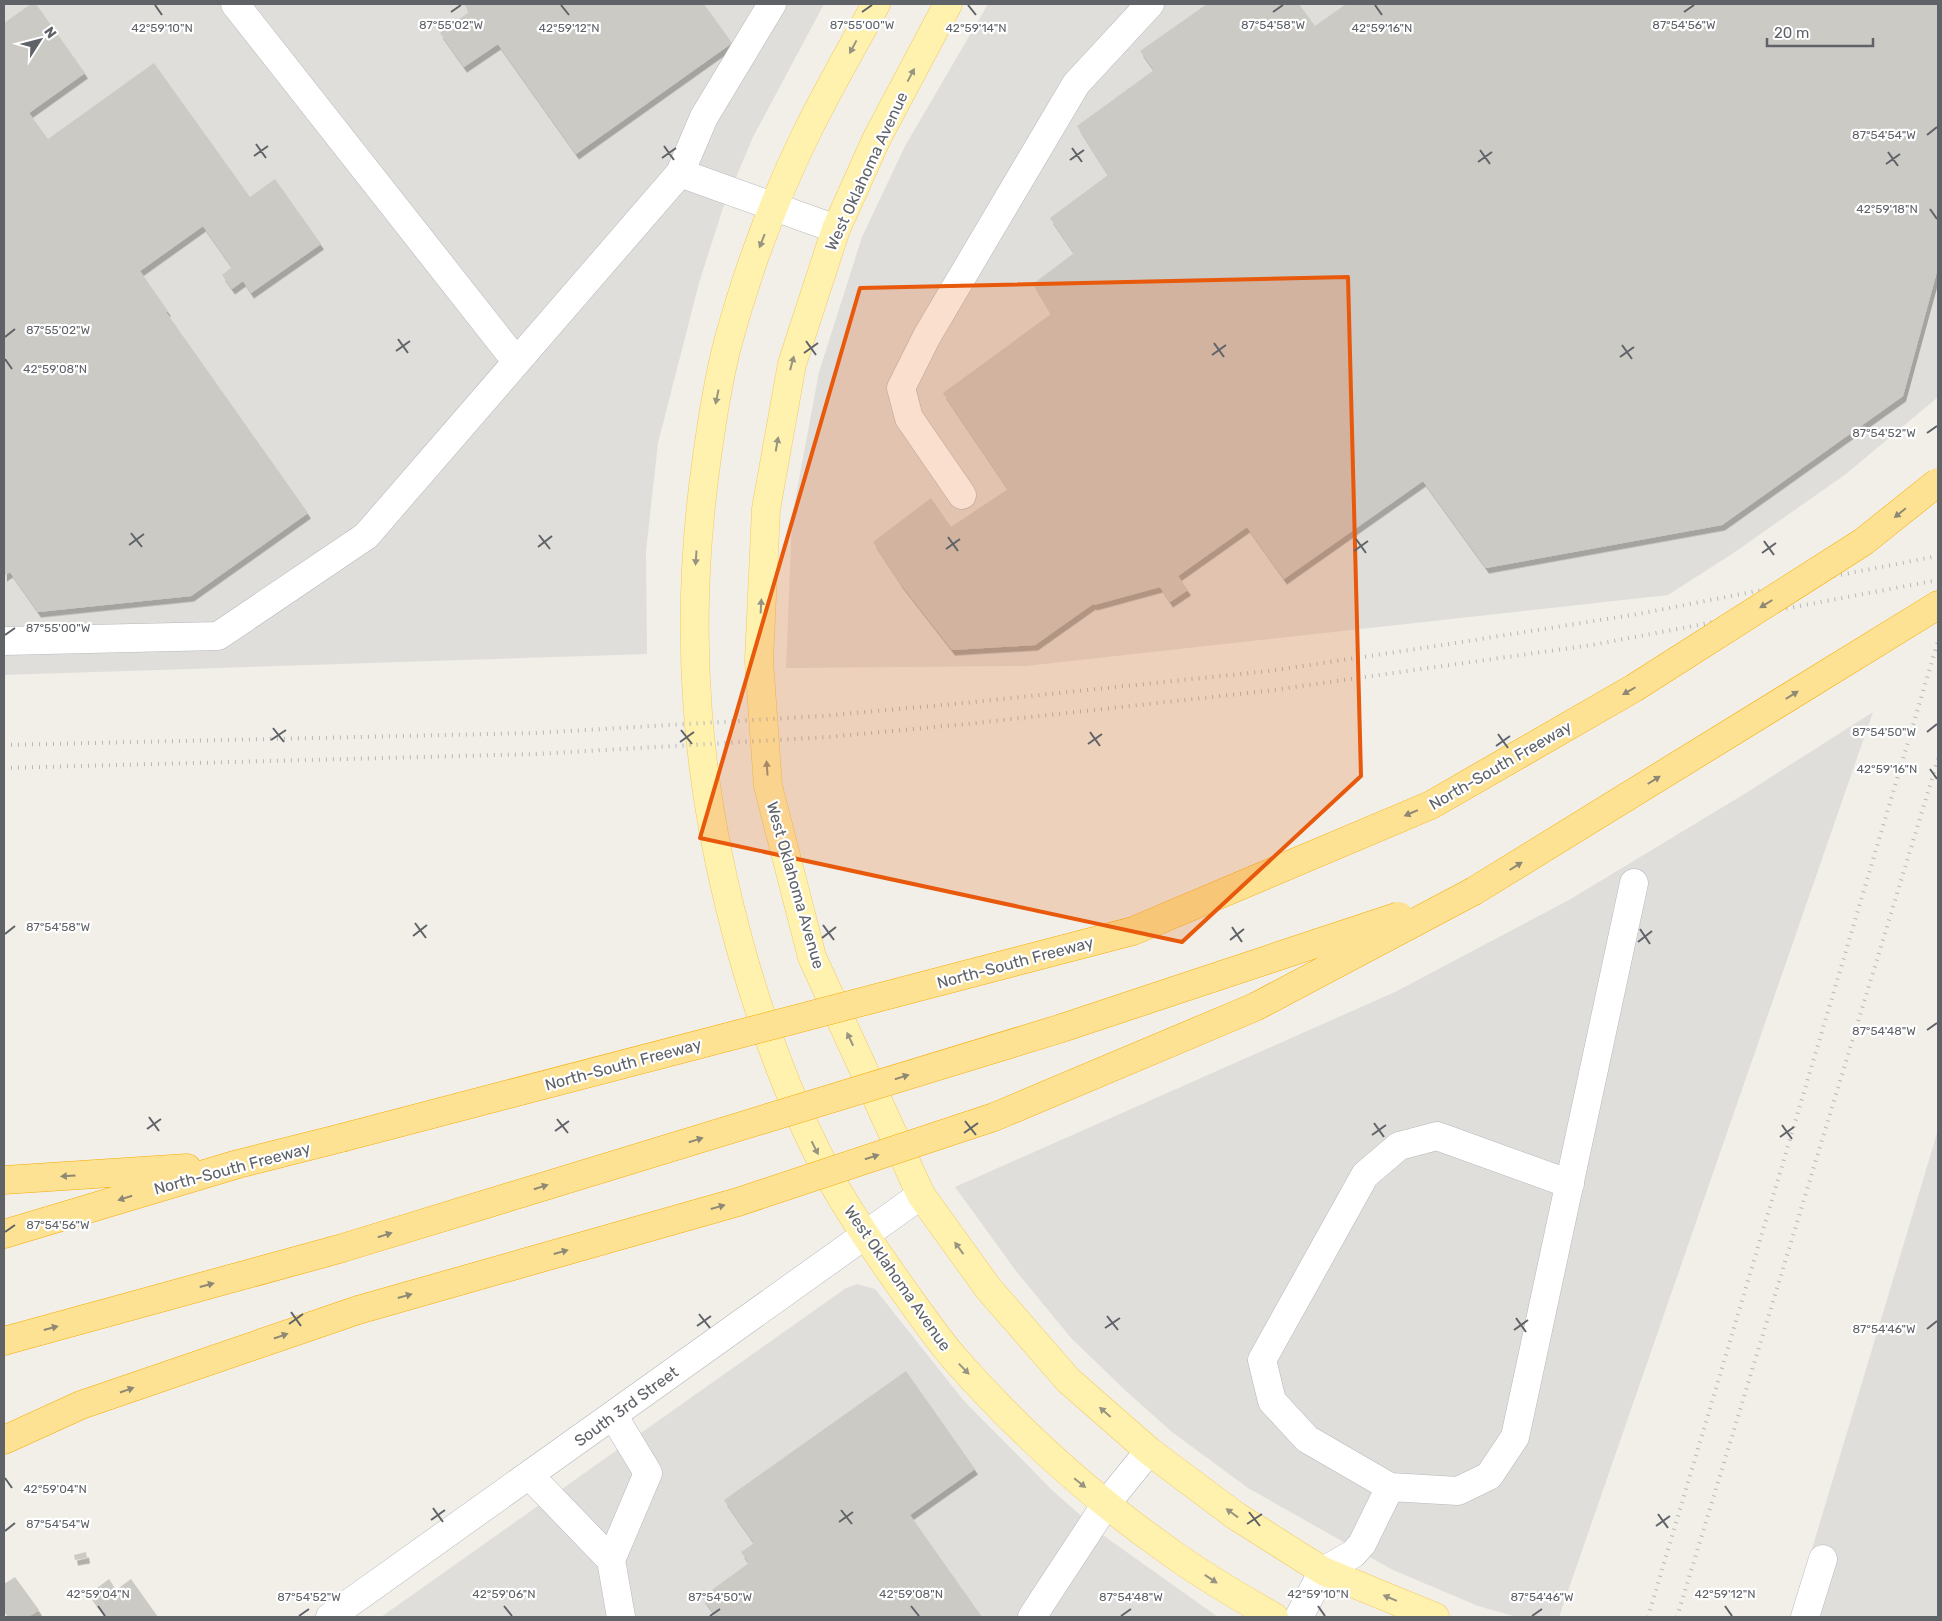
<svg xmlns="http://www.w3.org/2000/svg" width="1942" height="1621" font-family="Rubik,sans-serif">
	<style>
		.industrial { fill: #e0deda }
		.building { fill: #cccac5; filter: url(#shadow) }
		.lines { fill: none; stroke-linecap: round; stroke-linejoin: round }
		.minor-casing { stroke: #b5b8bc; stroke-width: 29 }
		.major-casing { stroke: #f2c960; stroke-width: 29 }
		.highway-casing { stroke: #f9ab00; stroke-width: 29 }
		.minor { stroke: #fff; stroke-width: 28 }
		.major { stroke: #fff2af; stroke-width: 28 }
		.highway { stroke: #fde293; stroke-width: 28 }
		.rail { stroke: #b6b7b8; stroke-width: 4; stroke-dasharray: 1 6; stroke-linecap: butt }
		.highway-bridge-casing { stroke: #f9ab00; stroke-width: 29; stroke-linecap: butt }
		.highway-bridge { stroke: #fde293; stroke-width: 28 }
		.oneway { fill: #979581 }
		.oneway2 { fill: #8e8975 }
		.marked { fill: #e8590c; fill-opacity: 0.2; stroke: #e8590c; stroke-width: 4; stroke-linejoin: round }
		.ticks { fill: none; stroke: #5f6368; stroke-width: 2 }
		.labels { text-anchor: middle; stroke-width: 4.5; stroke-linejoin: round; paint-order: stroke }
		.street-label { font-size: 16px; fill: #5f6368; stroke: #fff }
		.ticks-label { font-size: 12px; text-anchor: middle; fill: #5f6368; stroke: #fff; stroke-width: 4.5; stroke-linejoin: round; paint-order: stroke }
	</style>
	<defs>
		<filter id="shadow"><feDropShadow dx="3" dy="5.5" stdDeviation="0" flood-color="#0004"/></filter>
	</defs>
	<rect width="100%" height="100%" fill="#f1efe8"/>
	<path class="industrial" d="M 4,4 L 824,4 L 753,137 L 723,208 L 699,283 L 658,443 L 646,551 L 647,654 L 4,675 Z
		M 988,4 L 1938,4 L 1938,397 L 1846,474 L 1732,554 L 1668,595 L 1026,666 L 786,668 L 792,517 L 819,372 L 862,237 L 905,146 Z
		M 1873,712 L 1559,1617 L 1517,1617 L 1478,1606 L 1393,1570 L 1248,1488 L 1172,1432 L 1126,1391 L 1071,1338 L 1016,1271 L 955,1187 L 1395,992 L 1569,900 L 1746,793 Z
		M 1938,1130 L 1938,1617 L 1790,1617 L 1799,1592 Z
		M 857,1284 L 875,1289 L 964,1401 L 1053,1491 L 1104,1536 L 1218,1617 L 381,1617 L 846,1288 Z"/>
	<path class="building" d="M 31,4 L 36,4 L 85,73 L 29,113 L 48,139 L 154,63 L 250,197 L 275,179 L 321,244 L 251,293 L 243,281 L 232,289 L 222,275 L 232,267 L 203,226 L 140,271 L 168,311 L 166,312 L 308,513 L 191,596 L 38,612 L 10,572 L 4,576 L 4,23 Z
		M 464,4 L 704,4 L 732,43 L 576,154 L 498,44 L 464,67 L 440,33 L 469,12 Z
		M 1207,4 L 1299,4 L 1315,26 L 1346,4 L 1938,4 L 1938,268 L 1903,396 L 1722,525 L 1486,568 L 1423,481 L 1284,579 L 1247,527 L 1178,576 L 1188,590 L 1170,602 L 1160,587 L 1094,605 L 1093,604 L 1035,645 L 952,650 L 900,583 L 873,542 L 931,498 L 951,527 L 1008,489 L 943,393 L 1051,314 L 1033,284 L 1074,253 L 1050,218 L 1108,175 L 1077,126 L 1154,70 L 1140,51 Z
		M 906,1371 L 975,1469 L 910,1515 L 982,1617 L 716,1617 L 702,1597 L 749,1563 L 741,1552 L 754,1543 L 724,1500 Z
		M 86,1552 L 87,1558 L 75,1560 L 74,1555 Z
		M 15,1577 L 39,1610 L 28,1617 L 8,1617 L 4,1612 L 4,1584 Z
		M 109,1579 L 116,1590 L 131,1579 L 158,1617 L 106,1617 L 89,1594 Z"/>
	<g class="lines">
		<g class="minor-casing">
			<path id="minor" d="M 235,4 L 516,361
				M 680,173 L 704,117 L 772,4
				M 962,495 L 909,418 L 901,388 L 927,336 L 1076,84 L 1150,4
				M 4,641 L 218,636 L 366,536 L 680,173 L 836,229
				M 613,1415 L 648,1473 L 611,1560 L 621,1617
				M 529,1475 L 611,1560
				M 1390,1487 L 1307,1439 L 1272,1401 L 1262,1360 L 1365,1175 L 1399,1146 L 1437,1136 L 1570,1184
				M 330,1617 L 921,1195
				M 1032,1617 L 1106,1504 L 1149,1451
				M 1299,1617 L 1323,1571 L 1353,1554 L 1362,1544 L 1390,1487 L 1458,1491 L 1489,1476 L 1515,1437 L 1634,883
				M 1805,1617 L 1823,1559"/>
		</g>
		<g class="major-casing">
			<path id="major" d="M 876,4 C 852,48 827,91 805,136 C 773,202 746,275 727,346 C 718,382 712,420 707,457 C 682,630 695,788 743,957 C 766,1037 796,1117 837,1190 C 856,1223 878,1254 899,1284 C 917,1309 935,1336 955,1359 C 1017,1429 1087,1493 1163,1547 C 1198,1573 1236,1595 1274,1617
				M 948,4 L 877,138 L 836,229 L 792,364 L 766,509 L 759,661 L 768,786 L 812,957 L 921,1195 L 988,1288 L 1068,1380 L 1149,1451 L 1236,1516 L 1323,1571 L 1435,1617"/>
		</g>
		<g class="highway-casing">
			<path id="highway" d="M 1474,891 L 1938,605
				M 4,1180 L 187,1168
				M 4,1234 L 238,1164 L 341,1138
				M 4,1341 L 339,1249
				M 4,1440 L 81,1405 L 358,1310"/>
		</g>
		<use href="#minor" class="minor"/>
		<use href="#major" class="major"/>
		<use href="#highway" class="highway"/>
		<path class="rail" d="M 4,745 L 535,733 L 822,716 L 964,703 L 1269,671 L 1443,645 L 1638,614 L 1938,556
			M 4,768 L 536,754 L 828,737 L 967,724 L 1266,691 L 1592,645 L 1938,580
			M 1648,1617 L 1938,641
			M 1677,1617 L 1938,759"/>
		<g class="highway-bridge-casing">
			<path id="highway-bridge" d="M 341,1138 L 1133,931 L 1431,805 L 1634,688 L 1863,542 L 1938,482
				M 339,1249 L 1059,1029 L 1399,916
				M 358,1310 L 738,1202 L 994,1117 L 1255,1007 L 1474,891"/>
		</g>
		<use href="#highway-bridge" class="highway-bridge"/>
	</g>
	<defs><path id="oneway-solid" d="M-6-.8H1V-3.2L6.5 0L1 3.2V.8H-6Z" transform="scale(1.25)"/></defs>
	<g class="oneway">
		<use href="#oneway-solid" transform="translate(853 47) rotate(118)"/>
		<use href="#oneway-solid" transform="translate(911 75) rotate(-62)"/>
		<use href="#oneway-solid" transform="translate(762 241) rotate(111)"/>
		<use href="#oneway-solid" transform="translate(792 363) rotate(-75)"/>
		<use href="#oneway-solid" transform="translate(717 397) rotate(102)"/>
		<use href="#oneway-solid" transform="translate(777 444) rotate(-80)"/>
		<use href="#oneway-solid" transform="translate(696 558) rotate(94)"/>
		<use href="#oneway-solid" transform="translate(761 606) rotate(-87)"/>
		<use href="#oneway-solid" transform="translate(767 768) rotate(-94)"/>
		<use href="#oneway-solid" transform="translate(850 1039) rotate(-115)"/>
		<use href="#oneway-solid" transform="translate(815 1148) rotate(63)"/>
		<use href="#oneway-solid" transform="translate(959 1248) rotate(-126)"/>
		<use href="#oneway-solid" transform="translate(964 1369) rotate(46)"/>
		<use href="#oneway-solid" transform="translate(1105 1412) rotate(-139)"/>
		<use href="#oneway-solid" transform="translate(1080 1483) rotate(39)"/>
		<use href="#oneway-solid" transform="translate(1232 1513) rotate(-144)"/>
		<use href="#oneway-solid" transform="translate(1211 1579) rotate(33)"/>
		<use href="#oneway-solid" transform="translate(1390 1598) rotate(-157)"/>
	</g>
	<g class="oneway2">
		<use href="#oneway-solid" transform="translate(1900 513) rotate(141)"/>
		<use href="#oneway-solid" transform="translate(1766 604) rotate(148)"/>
		<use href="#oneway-solid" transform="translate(1629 691) rotate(150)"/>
		<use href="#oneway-solid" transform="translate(1792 695) rotate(-32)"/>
		<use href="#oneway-solid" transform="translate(1654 780) rotate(-32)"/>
		<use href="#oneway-solid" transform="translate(1411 813) rotate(157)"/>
		<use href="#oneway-solid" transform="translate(1516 866) rotate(-32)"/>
		<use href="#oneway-solid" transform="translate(902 1077) rotate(-17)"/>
		<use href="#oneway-solid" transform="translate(696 1140) rotate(-17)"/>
		<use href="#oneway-solid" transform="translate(872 1157) rotate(-18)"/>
		<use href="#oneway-solid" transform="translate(68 1176) rotate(176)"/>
		<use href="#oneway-solid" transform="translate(541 1187) rotate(-17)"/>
		<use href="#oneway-solid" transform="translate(125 1198) rotate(163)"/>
		<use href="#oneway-solid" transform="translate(718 1207) rotate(-16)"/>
		<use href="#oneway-solid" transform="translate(385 1235) rotate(-17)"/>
		<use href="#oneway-solid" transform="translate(561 1252) rotate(-16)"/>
		<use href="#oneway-solid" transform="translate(207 1285) rotate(-15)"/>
		<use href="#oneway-solid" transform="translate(405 1296) rotate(-16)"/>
		<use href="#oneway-solid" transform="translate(51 1328) rotate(-15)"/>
		<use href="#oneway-solid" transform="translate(281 1336) rotate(-19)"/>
		<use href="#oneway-solid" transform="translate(127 1390) rotate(-19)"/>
	</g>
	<path class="marked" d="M 1348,277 L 1361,776 L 1182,942 L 700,838 L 860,288 Z"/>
	<path class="ticks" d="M 155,5 L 162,15M 561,5 L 569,15M 968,5 L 976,15M 1375,5 L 1382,15M 451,12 L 461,5M 862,12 L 872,5M 1273,12 L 1283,5M 1684,12 L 1694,5M 1927,135 L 1937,127M 256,144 L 266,158M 664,146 L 674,160M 1072,148 L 1082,162M 1480,150 L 1490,164M 1888,152 L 1898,166M 254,156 L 268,146M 662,158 L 676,148M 1070,160 L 1084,150M 1478,162 L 1492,152M 1886,164 L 1900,154M 1930,209 L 1937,219M 5,337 L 15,329M 398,339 L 408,353M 806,341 L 816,355M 1214,343 L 1224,357M 1622,345 L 1632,359M 396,351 L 410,341M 804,353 L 818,343M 1212,355 L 1226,345M 1620,357 L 1634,347M 5,359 L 12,369M 1927,433 L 1937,426M 131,533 L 142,547M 539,535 L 550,549M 948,537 L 958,551M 1356,539 L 1366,553M 1764,541 L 1774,555M 129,545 L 144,534M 538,547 L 552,536M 946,549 L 960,539M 1354,551 L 1368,541M 1762,553 L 1776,543M 5,635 L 15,628M 273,728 L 284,742M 681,730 L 692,744M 1090,732 L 1100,746M 1927,732 L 1937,724M 1498,734 L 1508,748M 271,740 L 286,730M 680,742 L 694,732M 1088,744 L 1102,734M 1496,746 L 1510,736M 1930,769 L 1937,779M 415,923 L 426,938M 823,925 L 834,940M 1232,927 L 1242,942M 1640,929 L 1650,944M 5,934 L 15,926M 413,936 L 427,925M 822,938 L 836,927M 1230,940 L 1244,929M 1638,942 L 1652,931M 1927,1030 L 1937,1023M 149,1117 L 159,1131M 557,1119 L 568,1133M 965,1121 L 976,1135M 1374,1123 L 1384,1137M 1782,1125 L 1792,1139M 147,1129 L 161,1119M 555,1131 L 569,1121M 964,1133 L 978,1123M 1372,1135 L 1386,1125M 1780,1137 L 1794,1127M 5,1232 L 15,1225M 291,1312 L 301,1326M 699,1314 L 710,1328M 1107,1316 L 1118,1330M 1516,1318 L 1526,1332M 289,1324 L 303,1314M 697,1326 L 711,1316M 1105,1328 L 1120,1318M 1927,1329 L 1937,1321M 1514,1330 L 1528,1320M 5,1478 L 12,1488M 433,1508 L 443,1522M 841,1510 L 852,1524M 1249,1512 L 1260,1526M 1658,1514 L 1668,1528M 431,1520 L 445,1510M 839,1522 L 853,1512M 1247,1524 L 1262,1514M 1656,1526 L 1670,1516M 5,1531 L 15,1523M 98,1606 L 105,1616M 504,1606 L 512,1616M 911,1606 L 919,1616M 1318,1606 L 1325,1616M 1725,1606 L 1732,1616M 299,1616 L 309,1609M 710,1616 L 720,1609M 1121,1616 L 1131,1609M 1532,1616 L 1542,1609"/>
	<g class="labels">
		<g class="street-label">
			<text transform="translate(866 171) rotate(-65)" y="6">West Oklahoma Avenue</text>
			<text transform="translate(1500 765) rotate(-30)" y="6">North-South Freeway</text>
			<text transform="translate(796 885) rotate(74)" y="6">West Oklahoma Avenue</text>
			<text transform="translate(1015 962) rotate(-15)" y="6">North-South Freeway</text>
			<text transform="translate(623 1064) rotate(-15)" y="6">North-South Freeway</text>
			<text transform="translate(232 1168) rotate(-15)" y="6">North-South Freeway</text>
			<text transform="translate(898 1278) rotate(55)" y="6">West Oklahoma Avenue</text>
			<text transform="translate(626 1406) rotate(-36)" y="6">South 3rd Street</text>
		</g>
	</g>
	<g class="ticks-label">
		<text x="451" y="29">87°55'02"W</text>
		<text x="862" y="29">87°55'00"W</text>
		<text x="1273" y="29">87°54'58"W</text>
		<text x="1684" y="29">87°54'56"W</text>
		<text x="569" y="32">42°59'12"N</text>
		<text x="976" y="32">42°59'14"N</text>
		<text x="1382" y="32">42°59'16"N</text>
		<text x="162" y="32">42°59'10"N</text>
		<text x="1884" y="139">87°54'54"W</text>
		<text x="1887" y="213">42°59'18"N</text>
		<text x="58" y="334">87°55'02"W</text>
		<text x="55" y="373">42°59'08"N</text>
		<text x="1884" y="437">87°54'52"W</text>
		<text x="58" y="632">87°55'00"W</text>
		<text x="1884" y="736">87°54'50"W</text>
		<text x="1887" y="773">42°59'16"N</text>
		<text x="58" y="931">87°54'58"W</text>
		<text x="1884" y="1035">87°54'48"W</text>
		<text x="58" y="1229">87°54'56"W</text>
		<text x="1884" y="1333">87°54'46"W</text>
		<text x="55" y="1493">42°59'04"N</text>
		<text x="58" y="1528">87°54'54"W</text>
		<text x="98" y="1598">42°59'04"N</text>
		<text x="504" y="1598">42°59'06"N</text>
		<text x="911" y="1598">42°59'08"N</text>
		<text x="1318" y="1598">42°59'10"N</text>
		<text x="1725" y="1598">42°59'12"N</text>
		<text x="309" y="1601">87°54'52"W</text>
		<text x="720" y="1601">87°54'50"W</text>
		<text x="1131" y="1601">87°54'48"W</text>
		<text x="1542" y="1601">87°54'46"W</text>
	</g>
	<rect width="1942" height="1621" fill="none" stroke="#5f6368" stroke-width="10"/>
	<g transform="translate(40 40) rotate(54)" stroke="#ffffff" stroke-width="4" paint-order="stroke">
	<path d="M0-4L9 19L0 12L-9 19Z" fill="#5f6368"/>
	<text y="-8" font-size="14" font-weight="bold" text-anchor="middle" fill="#5f6368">N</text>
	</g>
	<path d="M1767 38v8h106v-8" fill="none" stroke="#5f6368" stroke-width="2.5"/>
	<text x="1774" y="38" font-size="15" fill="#5f6368" stroke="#ffffff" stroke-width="4" paint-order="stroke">20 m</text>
</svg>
